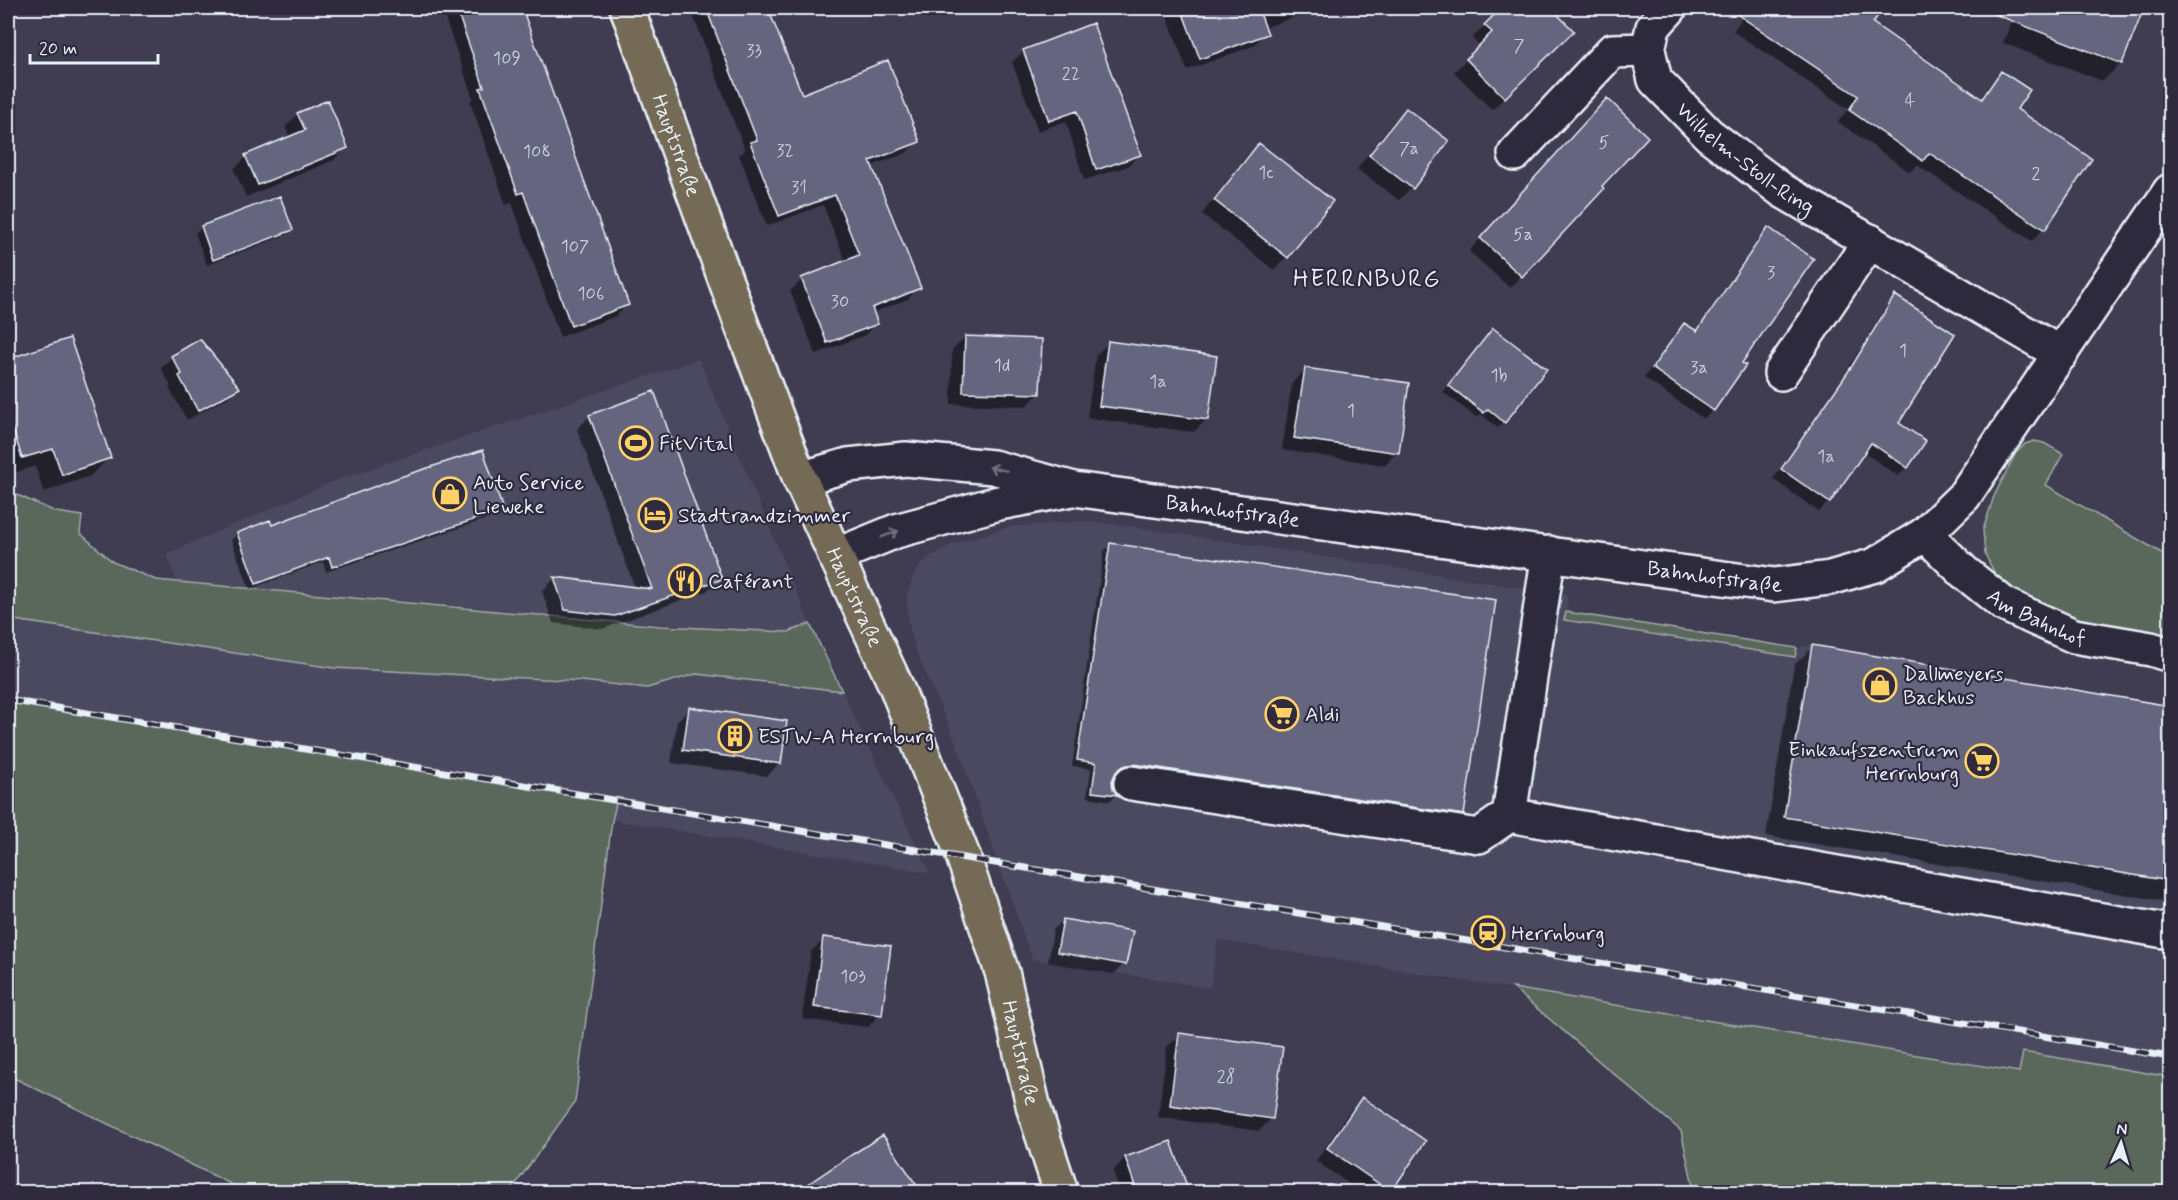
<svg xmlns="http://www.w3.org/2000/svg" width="2178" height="1200" font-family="Mynerve,sans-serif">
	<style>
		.built { fill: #4b485f }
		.green { fill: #5a675c; stroke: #a1acaa; stroke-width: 1.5 }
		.shadow { fill: #0007 }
		.building { fill: #66657f; stroke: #e8f1f8; stroke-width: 1.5 }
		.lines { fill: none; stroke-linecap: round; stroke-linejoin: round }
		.minor-casing { stroke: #e8f1f8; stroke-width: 38 }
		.major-casing { stroke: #e8f1f8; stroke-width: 38 }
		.minor { stroke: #2f2a3d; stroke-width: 33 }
		.major { stroke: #756b55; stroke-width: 33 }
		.rail-casing { stroke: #e8f1f8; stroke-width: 7 }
		.rail { stroke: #2f2a3d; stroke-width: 4.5; stroke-dasharray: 14; stroke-linecap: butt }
		.oneway { stroke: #70707e }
		.labels { text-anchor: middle; stroke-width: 4.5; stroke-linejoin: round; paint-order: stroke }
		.number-label { font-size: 18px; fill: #c8ceda }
		.street-label { font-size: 21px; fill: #e8f1f8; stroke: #2f2a3d }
		.poi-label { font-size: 21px; fill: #e8f1f8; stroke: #2f2a3d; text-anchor: start }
		.quarter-label { font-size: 24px; letter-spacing: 1.5px; fill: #e8f1f8; stroke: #2f2a3d }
	</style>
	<rect width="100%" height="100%" fill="#403c51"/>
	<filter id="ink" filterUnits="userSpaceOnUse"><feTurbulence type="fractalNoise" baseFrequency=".0167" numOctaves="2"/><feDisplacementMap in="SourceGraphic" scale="12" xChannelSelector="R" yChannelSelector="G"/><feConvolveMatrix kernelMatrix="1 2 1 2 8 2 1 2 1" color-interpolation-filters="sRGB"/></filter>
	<g filter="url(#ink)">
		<path class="built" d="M 699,359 L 810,624 L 788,632 L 567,618 L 177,583 L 166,554 L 339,479 Z
			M 1083,521 L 1136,527 L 1568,595 L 1565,620 L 1795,657 L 1797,648 L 1812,645 L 2170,706 L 2170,1077 L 2024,1052 L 2019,1073 L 1218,940 L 1210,988 L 1032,959 L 956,743 L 916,651 L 908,621 L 907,595 L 913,577 L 919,567 L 929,557 L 951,545 L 1009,527 Z
			M 8,619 L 334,668 L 581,681 L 647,688 L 696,674 L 842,691 L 930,873 L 612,820 L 412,800 L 8,732 Z"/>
		<path class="green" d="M 2034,441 L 2044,443 L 2063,454 L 2046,485 L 2170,558 L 2170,640 L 2076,620 L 2026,601 L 1997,578 L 1985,554 L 1983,530 L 1994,496 L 2016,453 L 2025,444 Z
			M 8,491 L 56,512 L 82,516 L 80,533 L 113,562 L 156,580 L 661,626 L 788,632 L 810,624 L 842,691 L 696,674 L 647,688 L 581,681 L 334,668 L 8,619 Z
			M 1566,612 L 1797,648 L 1795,657 L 1564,620 Z
			M 8,700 L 617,800 L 612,821 L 575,1102 L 510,1192 L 247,1192 L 8,1075 Z
			M 1513,988 L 2019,1072 L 2023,1052 L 2170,1077 L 2170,1192 L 1693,1192 L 1694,1190 L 1681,1131 Z"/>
		<path class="shadow" d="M 455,8 L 521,8 L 627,305 L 616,316 L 560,337 L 512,203 L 506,205 L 470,101 L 473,98 L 445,18 Z
			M 690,8 L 767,8 L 801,96 L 918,141 L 906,153 L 871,166 L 919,287 L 908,299 L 872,313 L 876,323 L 865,335 L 816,354 L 790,291 L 802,280 L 846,262 L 823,205 L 767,226 L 739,155 L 745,150 Z
			M 1164,8 L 1318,8 L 1264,28 L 1266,33 L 1253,46 L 1187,70 Z
			M 1503,8 L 1549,8 L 1572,31 L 1492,110 L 1454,72 L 1480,46 L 1472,38 Z
			M 1749,8 L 1882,8 L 1871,24 L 1980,99 L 2002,73 L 2015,110 L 2090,159 L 2043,229 L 2032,241 L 1917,165 L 1910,172 L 1838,122 L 1848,109 L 1733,31 Z
			M 2017,8 L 2142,8 L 2121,63 L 2103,81 L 2003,43 Z
			M 1024,51 L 1139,155 L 1128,166 L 1084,180 L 1066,121 L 1038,131 L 1012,62 Z
			M 1406,110 L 1447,141 L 1411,188 L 1399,200 L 1357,169 L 1393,122 Z
			M 1596,112 L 1521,276 L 1510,288 L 1469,251 Z
			M 298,114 L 346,147 L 334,160 L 246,197 L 234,169 L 246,157 L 290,138 L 285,127 Z
			M 1259,145 L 1287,257 L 1274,270 L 1202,214 L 1246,157 Z
			M 202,227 L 292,229 L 286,235 L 207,265 L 195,233 Z
			M 1769,229 L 1740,363 L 1713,410 L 1704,419 L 1644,378 L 1675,334 L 1684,324 L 1695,332 L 1759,238 Z
			M 1895,297 L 1897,424 L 1907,467 L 1898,476 L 1863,452 L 1828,502 L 1819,512 L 1773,479 L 1843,377 L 1886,307 Z
			M 1487,336 L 1504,422 L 1498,428 L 1481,414 L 1477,418 L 1443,392 Z
			M 965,337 L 1039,394 L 1026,406 L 951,404 L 952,350 Z
			M 69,340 L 109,458 L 90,476 L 44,492 L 35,466 L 8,475 L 8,361 Z
			M 1108,343 L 1206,420 L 1194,432 L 1087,418 L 1096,355 Z
			M 172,357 L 238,388 L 227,398 L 187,420 L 169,388 L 171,386 L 161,368 Z
			M 1305,370 L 1397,452 L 1385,465 L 1282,450 L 1292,383 Z
			M 590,416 L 720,578 L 707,591 L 602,629 L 553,623 L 542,591 L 554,579 L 635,588 L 577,429 Z
			M 502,510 L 496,516 L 326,572 L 323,562 L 250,589 L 231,540 L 237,534 L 271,527 Z
			M 1110,545 L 1462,814 L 1456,820 L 1127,770 L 1116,771 L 1111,781 L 1112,790 L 1116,795 L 1110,801 L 1087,797 L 1091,769 L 1072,766 L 1104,551 Z
			M 1813,647 L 2170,707 L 2170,902 L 1766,836 L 1794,665 Z
			M 690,708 L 780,763 L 767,776 L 671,763 L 677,721 Z
			M 1063,920 L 1124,964 L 1114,974 L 1048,962 L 1053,930 Z
			M 824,939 L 880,1014 L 868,1027 L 802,1019 L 811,952 Z
			M 1180,1035 L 1272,1118 L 1259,1131 L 1158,1117 L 1167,1047 Z
			M 1362,1099 L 1390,1191 L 1389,1192 L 1361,1192 L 1316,1161 L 1350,1111 Z
			M 1170,1143 L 1187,1192 L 1120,1192 L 1113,1171 L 1125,1158 Z
			M 914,1184 L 906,1192 L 813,1192 L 810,1189 Z"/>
		<path class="building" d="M 456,8 L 522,8 L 629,305 L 571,326 L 523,192 L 518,194 L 480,88 L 484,87 Z
			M 706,8 L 768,8 L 802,94 L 888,60 L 920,142 L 870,161 L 921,288 L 872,308 L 878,324 L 827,343 L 801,278 L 859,255 L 835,195 L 779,216 L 750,142 L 757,140 Z
			M 1181,8 L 1258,8 L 1268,34 L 1200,59 Z
			M 1501,8 L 1551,8 L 1574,31 L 1505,98 L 1466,59 L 1492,32 L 1484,25 Z
			M 1728,8 L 1883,8 L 1873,23 L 1982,99 L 2001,71 L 2030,90 L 2017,109 L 2092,159 L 2045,230 L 1929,153 L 1923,161 L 1849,110 L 1858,96 Z
			M 1984,8 L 2144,8 L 2122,64 L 1984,10 Z
			M 1093,23 L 1141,155 L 1096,170 L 1077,111 L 1049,121 L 1023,50 Z
			M 1607,98 L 1648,137 L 1602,186 L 1604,189 L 1522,277 L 1480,238 Z
			M 328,100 L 348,148 L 258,185 L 245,155 L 305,130 L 297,113 Z
			M 1406,108 L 1449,141 L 1413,189 L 1369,155 Z
			M 1259,143 L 1333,201 L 1288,258 L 1214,200 Z
			M 280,196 L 293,230 L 213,260 L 201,226 Z
			M 1768,227 L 1814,259 L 1742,363 L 1746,365 L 1714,411 L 1652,368 L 1684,323 L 1697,331 Z
			M 1895,295 L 1955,334 L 1899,423 L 1926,441 L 1908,468 L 1871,443 L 1830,503 L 1781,469 L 1852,366 Z
			M 1493,328 L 1547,369 L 1505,423 L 1488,409 L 1484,413 L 1448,385 Z
			M 965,336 L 1042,339 L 1040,394 L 963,392 Z
			M 70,338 L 111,458 L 62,475 L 53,449 L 22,458 L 8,414 L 8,359 Z
			M 200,339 L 240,388 L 198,411 L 179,376 L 182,374 L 171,356 Z
			M 1108,341 L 1217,356 L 1208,420 L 1099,406 Z
			M 1305,368 L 1409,383 L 1399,453 L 1294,438 Z
			M 654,391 L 722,579 L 615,616 L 565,610 L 554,577 L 652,589 L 589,415 Z
			M 483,450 L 503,510 L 332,567 L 329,557 L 256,584 L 237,533 L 270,520 L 272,525 L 397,478 Z
			M 1110,543 L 1496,600 L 1464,815 L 1134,764 L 1124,766 L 1116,772 L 1112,781 L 1113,789 L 1118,795 L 1092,792 L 1096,763 L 1077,760 Z
			M 1812,645 L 2170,706 L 2170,881 L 1784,817 Z
			M 689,707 L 787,721 L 781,764 L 683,750 Z
			M 1063,919 L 1133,931 L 1126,965 L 1057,952 Z
			M 823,937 L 891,946 L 882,1015 L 814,1007 Z
			M 1179,1033 L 1283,1047 L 1273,1119 L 1170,1105 Z
			M 1362,1097 L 1426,1141 L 1391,1192 L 1327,1148 Z
			M 883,1135 L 921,1192 L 796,1192 L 853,1154 Z
			M 1171,1141 L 1189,1192 L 1137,1192 L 1125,1157 Z"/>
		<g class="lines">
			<g class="minor-casing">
				<g id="minor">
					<path id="s1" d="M 1670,8 L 1653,27 L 1648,50 L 1655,80 L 1709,135 L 1783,191 L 2061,354"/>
					<path d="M 1515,154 L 1612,51 L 1648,50"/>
					<path d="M 1781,373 L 1870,241"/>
					<path id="s2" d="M 800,479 L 848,465 L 906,459 L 993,467 L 1074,489 L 1774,585 L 1830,578 L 1875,565 L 1925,534 L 1964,496 L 2170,191"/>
					<path id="s3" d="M 1925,534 L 1964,572 L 2005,605 L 2074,636 L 2151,649 L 2170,655"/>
					<path d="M 835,556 L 896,531 L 999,503 L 1067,490"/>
					<path d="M 1131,783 L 1479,836 L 1509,815 L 2170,932"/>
					<path d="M 1509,815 L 1549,553"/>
				</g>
			</g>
			<g class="major-casing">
				<g id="major">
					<path id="s4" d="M 627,8 L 741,323 L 800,479 L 896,686 L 963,856 L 1002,972 L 1034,1109 L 1061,1192"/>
				</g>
			</g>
			<use href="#minor" class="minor"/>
			<use href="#major" class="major"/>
			<g class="rail-casing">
				<path id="rail" d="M 8,700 L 2170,1057"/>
			</g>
			<use href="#rail" class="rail"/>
		</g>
		<defs><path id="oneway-shaft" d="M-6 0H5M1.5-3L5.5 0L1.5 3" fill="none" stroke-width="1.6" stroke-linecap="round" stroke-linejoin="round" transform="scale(1.5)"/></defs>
		<g class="oneway">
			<use href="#oneway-shaft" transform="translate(998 469) rotate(-168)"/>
			<use href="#oneway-shaft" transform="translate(890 534) rotate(-21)"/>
		</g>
	</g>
	<defs>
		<g id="stadium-ring" transform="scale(1.725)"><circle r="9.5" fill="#2f2a3d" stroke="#ffd166" stroke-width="1.5"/><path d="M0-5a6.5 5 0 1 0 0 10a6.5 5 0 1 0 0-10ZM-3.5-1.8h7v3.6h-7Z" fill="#ffd166"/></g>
		<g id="shop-ring" transform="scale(1.725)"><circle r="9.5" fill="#2f2a3d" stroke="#ffd166" stroke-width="1.5"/><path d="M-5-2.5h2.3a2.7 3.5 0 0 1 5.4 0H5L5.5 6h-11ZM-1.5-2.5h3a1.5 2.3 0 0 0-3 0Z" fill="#ffd166"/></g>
		<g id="hotel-ring" transform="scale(1.725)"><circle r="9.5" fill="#2f2a3d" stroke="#ffd166" stroke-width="1.5"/><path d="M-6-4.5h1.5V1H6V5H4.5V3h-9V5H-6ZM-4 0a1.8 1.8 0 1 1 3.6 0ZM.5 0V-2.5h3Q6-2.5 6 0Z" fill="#ffd166"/></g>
		<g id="restaurant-ring" transform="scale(1.725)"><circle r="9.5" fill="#2f2a3d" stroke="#ffd166" stroke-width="1.5"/><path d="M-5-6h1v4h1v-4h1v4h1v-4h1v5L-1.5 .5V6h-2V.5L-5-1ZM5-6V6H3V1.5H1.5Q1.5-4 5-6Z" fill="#ffd166"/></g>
		<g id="supermarket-ring" transform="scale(1.725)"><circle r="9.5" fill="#2f2a3d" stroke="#ffd166" stroke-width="1.5"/><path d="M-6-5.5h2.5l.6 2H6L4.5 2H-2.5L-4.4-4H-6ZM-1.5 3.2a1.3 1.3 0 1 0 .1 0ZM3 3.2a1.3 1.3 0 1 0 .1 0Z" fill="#ffd166"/></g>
		<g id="building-ring" transform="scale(1.725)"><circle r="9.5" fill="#2f2a3d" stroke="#ffd166" stroke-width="1.5"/><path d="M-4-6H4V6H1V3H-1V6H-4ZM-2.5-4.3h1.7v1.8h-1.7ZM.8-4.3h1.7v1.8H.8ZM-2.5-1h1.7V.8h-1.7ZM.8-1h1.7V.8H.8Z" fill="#ffd166"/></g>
		<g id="station-ring" transform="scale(1.725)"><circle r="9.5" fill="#2f2a3d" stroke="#ffd166" stroke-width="1.5"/><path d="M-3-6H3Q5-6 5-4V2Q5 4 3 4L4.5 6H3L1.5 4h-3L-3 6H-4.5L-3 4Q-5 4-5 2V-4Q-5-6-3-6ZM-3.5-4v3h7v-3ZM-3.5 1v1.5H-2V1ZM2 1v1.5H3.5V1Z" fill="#ffd166"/></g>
	</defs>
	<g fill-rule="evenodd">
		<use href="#stadium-ring" x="636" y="443"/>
		<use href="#shop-ring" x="450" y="494"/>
		<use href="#hotel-ring" x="655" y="515"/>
		<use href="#restaurant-ring" x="685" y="581"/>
		<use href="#shop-ring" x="1880" y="685"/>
		<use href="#supermarket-ring" x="1282" y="714"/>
		<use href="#building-ring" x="735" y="736"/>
		<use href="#supermarket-ring" x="1982" y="761"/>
		<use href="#station-ring" x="1488" y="933"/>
	</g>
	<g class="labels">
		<g class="number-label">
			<text x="1519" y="51">7</text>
			<text x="754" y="56">33</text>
			<text x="507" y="64">109</text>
			<text x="1071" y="79">22</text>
			<text x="1910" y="106">4</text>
			<text x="1604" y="148">5</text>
			<text x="1409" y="154">7a</text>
			<text x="785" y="156">32</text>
			<text x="537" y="157">108</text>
			<text x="1266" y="178">1c</text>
			<text x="2036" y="179">2</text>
			<text x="799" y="193">31</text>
			<text x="1523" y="240">5a</text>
			<text x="575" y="252">107</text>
			<text x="1771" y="278">3</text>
			<text x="591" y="299">106</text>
			<text x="840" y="307">30</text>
			<text x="1903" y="356">1</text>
			<text x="1002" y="371">1d</text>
			<text x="1699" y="373">3a</text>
			<text x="1499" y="381">1b</text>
			<text x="1158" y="387">1a</text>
			<text x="1351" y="416">1</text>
			<text x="1826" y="462">1a</text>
			<text x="853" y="982">103</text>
			<text x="1226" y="1082">28</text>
		</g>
		<g class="street-label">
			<text dy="7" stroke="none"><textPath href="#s4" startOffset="146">Hauptstraße</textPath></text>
			<text dy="7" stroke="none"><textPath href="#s1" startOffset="200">Wilhelm-Stoll-Ring</textPath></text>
			<text dy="7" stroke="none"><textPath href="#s2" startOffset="440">Bahnhofstraße</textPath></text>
			<text dy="7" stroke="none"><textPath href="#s2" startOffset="926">Bahnhofstraße</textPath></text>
			<text dy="7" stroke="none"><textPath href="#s4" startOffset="632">Hauptstraße</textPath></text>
			<text dy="7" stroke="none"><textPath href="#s3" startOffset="141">Am Bahnhof</textPath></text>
			<text dy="7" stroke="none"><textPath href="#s4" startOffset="1118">Hauptstraße</textPath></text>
		</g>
		<g class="poi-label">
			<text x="659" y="450">FitVital</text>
			<text x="473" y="489">Auto Service<tspan x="473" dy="24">Lieweke</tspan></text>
			<text x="678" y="522">Stadtrandzimmer</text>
			<text x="708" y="588">Caférant</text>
			<text x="1903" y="680">Dallmeyers<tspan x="1903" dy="24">Backhus</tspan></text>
			<text x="1305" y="721">Aldi</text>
			<text x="758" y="743">ESTW-A Herrnburg</text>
			<text x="1959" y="756" text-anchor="end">Einkaufszentrum<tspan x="1959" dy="24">Herrnburg</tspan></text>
			<text x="1511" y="940">Herrnburg</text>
		</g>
		<g class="quarter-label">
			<text x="1367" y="286">HERRNBURG</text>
		</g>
	</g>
	<rect width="2178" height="1200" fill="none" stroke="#2f2a3d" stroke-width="30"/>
	<rect x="15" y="15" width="2148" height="1170" fill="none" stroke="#e8f1f8" stroke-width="2" filter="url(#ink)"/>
	<g transform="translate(2121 1143) rotate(4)" stroke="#2f2a3d" stroke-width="4.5" paint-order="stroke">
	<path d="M0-4.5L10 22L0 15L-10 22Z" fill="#e8f1f8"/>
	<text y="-9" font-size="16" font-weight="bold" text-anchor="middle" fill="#e8f1f8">N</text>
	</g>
	<path d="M30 54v9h128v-9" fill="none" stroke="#e8f1f8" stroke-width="3"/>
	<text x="39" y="54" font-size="18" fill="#e8f1f8" stroke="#2f2a3d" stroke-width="4.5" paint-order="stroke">20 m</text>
</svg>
